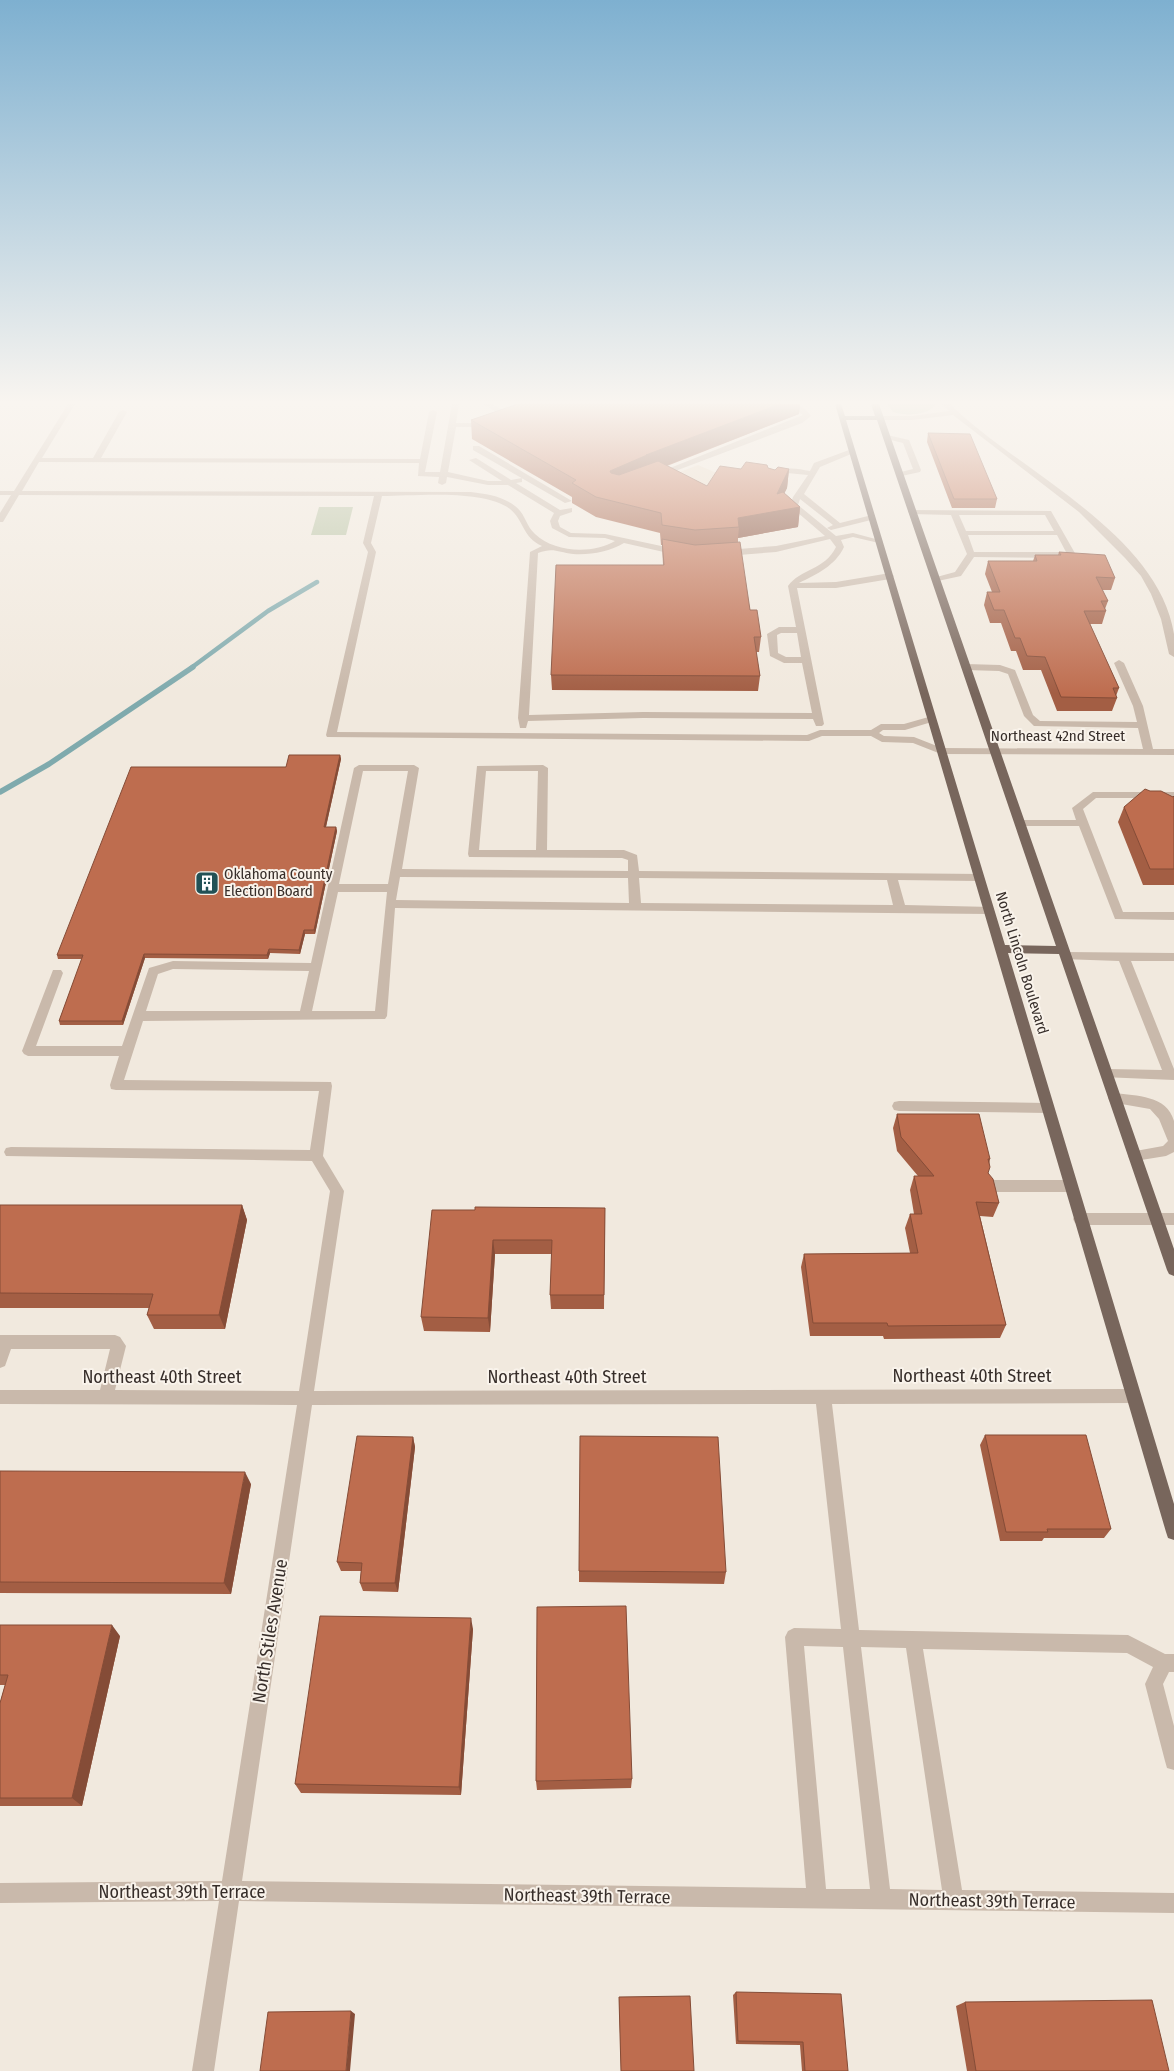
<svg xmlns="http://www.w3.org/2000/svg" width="1174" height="2071" font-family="'Fira Sans Condensed',sans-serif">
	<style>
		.green { fill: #b4c09f }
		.plaza { fill: #e8dac7 }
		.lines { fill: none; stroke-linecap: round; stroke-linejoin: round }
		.stream-far1 { stroke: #7faaad; stroke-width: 4.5 }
		.stream { stroke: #7faaad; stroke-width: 5.5 }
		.minor { fill: #c9b9ab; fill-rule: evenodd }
		.major { fill: #78665c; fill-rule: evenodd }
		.wall { fill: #a35e44 }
		.shaded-wall { fill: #854c37 }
		.building { fill: #be6d4f; stroke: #854c37 }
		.labels { text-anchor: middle; stroke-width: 4; stroke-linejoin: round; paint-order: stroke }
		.street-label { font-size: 15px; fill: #372e2a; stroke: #f9f3eb }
		.poi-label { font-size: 15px; fill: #372e2a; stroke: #f9f3eb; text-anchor: start }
		.near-street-label { font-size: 18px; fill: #372e2a; stroke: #f9f3eb }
	</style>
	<rect width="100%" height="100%" fill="#f1e9de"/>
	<path class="green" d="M 887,404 L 936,404 C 928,416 906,416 893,412 Z
		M 319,507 L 353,507 L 346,535 L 311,535 Z"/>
	<path class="plaza" d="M 698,465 L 726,477 L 706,510 L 652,483 Z"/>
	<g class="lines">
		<path class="stream-far1" d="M 191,668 L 268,611 L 317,582"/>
		<path class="stream" d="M 0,792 L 49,764 L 193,667"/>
		<path class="minor" d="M 68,404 L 75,404 L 42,458 L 93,458 L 119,412 L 123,410 L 127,412 L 101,458 L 420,459 L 429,412 L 433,410 L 437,412 L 425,472 L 440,472 L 452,404 L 459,404 L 456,423 L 487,423 L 491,425 L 487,427 L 456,427 L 448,472 L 488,481 L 502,481 L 469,460 L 476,458 L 511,480 L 522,478 L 522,482 L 516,483 L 560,510 L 572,508 L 572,512 L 560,516 L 558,521 L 560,527 L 571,533 L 605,534 L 680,550 L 680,554 L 677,555 L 624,543 C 609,552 591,555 573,554 C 558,552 553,547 538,553 L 529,715 L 643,712 L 812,713 L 802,663 L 784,663 L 770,656 L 767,634 L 779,627 L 796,627 L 788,586 C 800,569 825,570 836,547 L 830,539 L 776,552 L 726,556 L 722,553 L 726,550 L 776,546 L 825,536 L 790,506 L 793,497 L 808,475 L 787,473 L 777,480 L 770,478 C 781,465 795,468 810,471 L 814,463 L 849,450 L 856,452 L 820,467 L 804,494 L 840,523 L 872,515 L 875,515 L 875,519 L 831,530 L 827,528 L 833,525 L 800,499 L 798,505 L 836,536 L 853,533 L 883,541 L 879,543 L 853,537 L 841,540 L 844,547 C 835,566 817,574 799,583 L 836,582 L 890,573 L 894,576 L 890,579 L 836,588 L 797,588 L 824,724 L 822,726 L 816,726 L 813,719 L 643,718 L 528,721 L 526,728 L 520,728 L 518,718 L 530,552 L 542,546 C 522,537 524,520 510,509 C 483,489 416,496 382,496 L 371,543 L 376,552 L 337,732 L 807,735 L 820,730 L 871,730 L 881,724 L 904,724 L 932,716 L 935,717 L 935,721 L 905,730 L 883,730 L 879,733 L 884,736 L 914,737 L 942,748 L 1143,749 L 1138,728 L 1034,726 L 1024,716 L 1008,674 L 999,671 L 966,670 L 961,667 L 966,664 L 1000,665 L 1015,670 L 1033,715 L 1040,721 L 1137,722 L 1133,706 L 1114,663 L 1119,660 L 1124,663 L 1143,706 L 1153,749 L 1174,749 L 1174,755 L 941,754 L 913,743 L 882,742 L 871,736 L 822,736 L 809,741 L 327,737 L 326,735 L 368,552 L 363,543 L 374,496 L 19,495 L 3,522 L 0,522 L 0,513 L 11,495 L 0,495 L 0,491 L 14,491 ZM 39,462 L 419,463 L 418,476 L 439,477 L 438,483 L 442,485 L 446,483 L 447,477 L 488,485 L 508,485 L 554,513 L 550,521 L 552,528 L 569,537 L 605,538 L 615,541 C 593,554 555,553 535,534 C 526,526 525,513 515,506 C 502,496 487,494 471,492 L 22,491 ZM 781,633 L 797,633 L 801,657 L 786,657 L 778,653 L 777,635 Z
			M 483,404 L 492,404 L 515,417 L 508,419 Z
			M 788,404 C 798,404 805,407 811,416 L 802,423 L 662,476 L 655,474 L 803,415 Z
			M 942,404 L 950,404 C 1016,470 1158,532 1174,634 C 1174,641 1174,649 1174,657 L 1169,654 L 1161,619 L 1151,594 L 1141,576 L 1125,558 L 1079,512 L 953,415 L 912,420 L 880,420 L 876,418 L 880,416 L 912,416 L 949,411 Z
			M 883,434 L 909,440 L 921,470 L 920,472 L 897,477 L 897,473 L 913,469 L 903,443 L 883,438 Z
			M 473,446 L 479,446 L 572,501 L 565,503 L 473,450 Z
			M 909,510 L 1051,511 L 1076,555 L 1072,558 L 974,557 L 961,576 L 933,582 L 933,578 L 955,572 L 967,554 L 951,515 L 912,514 L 908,512 ZM 959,515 L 1045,515 L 1054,531 L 966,531 ZM 968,535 L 1057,535 L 1066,552 L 974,552 Z
			M 359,765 L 414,765 L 419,768 L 402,869 L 628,871 L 628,860 L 622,858 L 469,857 L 468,854 L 477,766 L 543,765 L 548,768 L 547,850 L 624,850 L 637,855 L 639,871 L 982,874 L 984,877 L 982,880 L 978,881 L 898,880 L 905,905 L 992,907 L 994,910 L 988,914 L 395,908 L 387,1016 L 385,1019 L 143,1021 L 124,1080 L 331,1082 L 332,1086 L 323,1156 L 344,1191 L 314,1391 L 1133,1389 L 1139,1391 L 1141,1396 L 1139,1401 L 1133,1403 L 832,1404 L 859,1630 L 1128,1635 L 1165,1654 L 1174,1654 L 1174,1672 L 1169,1672 L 1163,1684 L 1174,1726 L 1174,1770 L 1167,1768 L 1165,1761 L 1145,1684 L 1153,1667 L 1127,1653 L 923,1649 L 962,1890 L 1174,1893 L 1174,1913 L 239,1901 L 214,2071 L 192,2071 L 219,1901 L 0,1903 L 0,1883 L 222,1881 L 297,1405 L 0,1404 L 0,1390 L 100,1390 L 110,1349 L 11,1349 L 5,1366 L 0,1368 L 0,1335 L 115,1335 L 120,1337 L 126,1346 L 115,1390 L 299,1391 L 330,1191 L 312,1161 L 6,1156 L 4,1152 L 6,1148 L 11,1147 L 310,1150 L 319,1091 L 116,1090 L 111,1089 L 110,1085 L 119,1056 L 28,1056 L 24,1054 L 22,1051 L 53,970 L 61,970 L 63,973 L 36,1046 L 122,1046 L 149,968 L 173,961 L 311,963 L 354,768 ZM 363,771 L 408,771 L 388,884 L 339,884 ZM 486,771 L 538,771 L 536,850 L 479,850 ZM 400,877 L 628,878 L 629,903 L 396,900 ZM 639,878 L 887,880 L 893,905 L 641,903 ZM 338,892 L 387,892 L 375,1011 L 312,1011 ZM 173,969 L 309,971 L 300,1011 L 146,1011 L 158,974 ZM 816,1404 L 841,1629 L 794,1628 L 788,1631 L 785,1637 L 806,1888 L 242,1881 L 312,1405 ZM 804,1646 L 843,1647 L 870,1889 L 826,1889 ZM 861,1647 L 906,1648 L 942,1890 L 890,1889 Z
			M 1093,792 L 1174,792 L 1174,798 L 1096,798 L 1083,809 L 1123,912 L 1174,912 L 1174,920 L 1115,919 L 1079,826 L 1020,826 L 1015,823 L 1020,820 L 1076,820 L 1072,808 Z
			M 1066,952 L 1174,953 L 1174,961 L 1131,961 L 1174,1069 L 1174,1080 L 1102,1077 L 1101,1074 L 1102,1071 L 1107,1069 L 1162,1070 L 1119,961 L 1062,959 L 1060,956 Z
			M 1115,1093 C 1136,1096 1167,1095 1174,1121 C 1174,1130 1174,1143 1174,1152 L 1166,1156 L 1135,1161 L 1130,1160 L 1128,1156 L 1130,1152 L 1163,1146 L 1168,1141 L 1159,1119 L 1150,1109 L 1110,1102 L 1108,1098 L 1110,1094 Z
			M 899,1101 L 1047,1103 L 1052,1104 L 1054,1108 L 1052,1112 L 1047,1113 L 899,1111 L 894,1110 L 892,1106 L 894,1102 Z
			M 991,1180 L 1070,1180 L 1075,1182 L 1077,1186 L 1075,1190 L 1070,1192 L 991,1192 L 986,1190 L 984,1186 L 986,1182 Z
			M 1080,1213 L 1174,1213 L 1174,1225 L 1080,1225 L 1075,1223 L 1073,1219 L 1075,1215 Z"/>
		<path class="major" d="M 835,404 L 841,404 L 845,416 L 875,416 L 871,404 L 879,404 L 1174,1249 L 1174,1276 L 1169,1274 L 1167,1270 L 1059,954 L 1008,953 L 1174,1504 L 1174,1540 L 1168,1538 L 1166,1532 ZM 846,420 L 877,420 L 1056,946 L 1005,945 Z"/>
	</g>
	<path class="wall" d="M 518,404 L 800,404 L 799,414 L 667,466 L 707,486 L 741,469 L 768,468 L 775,470 L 789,469 L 787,488 L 784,493 L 800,507 L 798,527 L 738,538 L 738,542 L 750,610 L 761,637 L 759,652 L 756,652 L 760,676 L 758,691 L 552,690 L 551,675 L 663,565 L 662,545 L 661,545 L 660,533 L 596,517 L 572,503 L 572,497 L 472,439 L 471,420 Z
		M 928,433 L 997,499 L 995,508 L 952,508 L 927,442 Z
		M 1059,552 L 1115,578 L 1111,590 L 1102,590 L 1108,601 L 1105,609 L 1106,611 L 1102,624 L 1090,624 L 1119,688 L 1116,696 L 1117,698 L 1112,711 L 1057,711 L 1041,670 L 1023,670 L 1016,651 L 1011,651 L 1001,623 L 990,623 L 984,605 L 987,592 L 992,592 L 985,574 L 988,561 L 1033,561 L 1035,555 L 1058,555 Z
		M 340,755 L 341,759 L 326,827 L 336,827 L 337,831 L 315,934 L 305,934 L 300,954 L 270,953 L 268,959 L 145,958 L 123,1025 L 60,1025 L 59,1021 L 82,959 L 58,959 L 57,955 L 286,767 Z
		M 1150,791 L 1173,797 L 1174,796 L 1174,885 L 1143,885 L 1118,822 L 1124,807 Z
		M 897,1114 L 990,1159 L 988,1173 L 999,1203 L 993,1217 L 980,1216 L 1006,1325 L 1000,1338 L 884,1339 L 883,1336 L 810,1336 L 801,1267 L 804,1254 L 910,1253 L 905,1228 L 910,1214 L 914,1214 L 910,1190 L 914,1176 L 918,1176 L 897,1151 L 893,1128 Z
		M 0,1205 L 242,1205 L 247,1220 L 225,1329 L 154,1329 L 147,1315 L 149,1308 L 0,1308 Z
		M 605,1208 L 604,1309 L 551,1309 L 550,1295 L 552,1254 L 495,1254 L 490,1332 L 424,1331 L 421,1317 L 475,1210 Z
		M 985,1435 L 1111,1529 L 1104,1538 L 1044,1538 L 1042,1541 L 1000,1541 L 980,1445 Z
		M 413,1437 L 415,1447 L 398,1592 L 363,1591 L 360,1583 L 361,1571 L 341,1571 L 337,1562 Z
		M 0,1471 L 251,1484 L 231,1594 L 0,1593 Z
		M 579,1571 L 726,1572 L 724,1584 L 579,1582 Z
		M 0,1625 L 120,1636 L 82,1806 L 0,1806 L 0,1703 L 5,1685 L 0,1685 Z
		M 473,1629 L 461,1795 L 301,1793 L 295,1784 Z
		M 632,1779 L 631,1788 L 537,1790 L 536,1781 Z
		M 736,1992 L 848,2071 L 802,2071 L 800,2045 L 736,2044 L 733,1995 Z
		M 619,1997 L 694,2071 L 621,2071 Z
		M 965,2002 L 1169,2071 L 967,2071 L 956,2006 Z"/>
	<path class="shaded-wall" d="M 780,404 L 800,404 L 799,414 L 647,473 L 609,490 L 610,471 L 646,455 Z
		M 789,469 L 787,488 L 776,511 L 800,507 L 798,527 L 738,538 L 739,527 L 738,518 L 777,494 Z
		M 340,755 L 341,759 L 325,831 L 324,827 Z
		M 336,827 L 337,831 L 315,934 L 314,930 Z
		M 304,930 L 305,934 L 300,954 L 299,950 Z
		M 269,949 L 270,953 L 268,959 L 267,955 Z
		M 144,954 L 145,958 L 123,1025 L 122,1021 Z
		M 242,1205 L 247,1220 L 225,1329 L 219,1315 Z
		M 493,1240 L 495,1254 L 490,1332 L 488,1318 Z
		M 413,1437 L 415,1447 L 398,1592 L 395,1583 Z
		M 245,1472 L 251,1484 L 231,1594 L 224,1583 Z
		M 471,1618 L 473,1629 L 461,1795 L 459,1787 Z
		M 112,1625 L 120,1636 L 82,1806 L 72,1798 Z
		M 351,2011 L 355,2014 L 350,2071 L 346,2071 Z"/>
	<path class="building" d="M 518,404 L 780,404 L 646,455 L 647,455 L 610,471 L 611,473 L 619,475 L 658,461 L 707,486 L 720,466 L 741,469 L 746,462 L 767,465 L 768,468 L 775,470 L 778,467 L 789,469 L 777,494 L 783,492 L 800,507 L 738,518 L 739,527 L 695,530 L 662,525 L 661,513 L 596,497 L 572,483 L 576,480 L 471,420 Z
		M 928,433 L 970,434 L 997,499 L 954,499 Z
		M 662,539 L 695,545 L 740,542 L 750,610 L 757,610 L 761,637 L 754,637 L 760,676 L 551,675 L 556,565 L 664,565 Z
		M 1059,552 L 1105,555 L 1115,578 L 1096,577 L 1108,601 L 1101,601 L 1106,611 L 1084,611 L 1119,688 L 1113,688 L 1117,698 L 1061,697 L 1045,657 L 1027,656 L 1020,638 L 1015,638 L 1004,610 L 994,610 L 987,592 L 1000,592 L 988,561 L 1037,561 L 1035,555 L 1061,555 Z
		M 289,755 L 340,755 L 324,827 L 336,827 L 314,930 L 304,930 L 299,950 L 269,949 L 267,955 L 144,954 L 122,1021 L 59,1021 L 83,955 L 57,955 L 131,767 L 286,767 Z
		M 1145,789 L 1150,791 L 1161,791 L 1173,797 L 1174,796 L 1174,869 L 1150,869 L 1124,807 Z
		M 897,1114 L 979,1114 L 990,1159 L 988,1159 L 990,1167 L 988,1173 L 993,1179 L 999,1203 L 976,1202 L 1006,1325 L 888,1326 L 887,1323 L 813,1323 L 804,1254 L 918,1253 L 910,1214 L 922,1214 L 914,1176 L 934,1176 L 901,1137 Z
		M 0,1205 L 242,1205 L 219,1315 L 147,1315 L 153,1294 L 0,1293 Z
		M 475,1207 L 605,1208 L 604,1295 L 550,1295 L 552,1240 L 493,1240 L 488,1318 L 421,1317 L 432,1210 L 475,1210 Z
		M 985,1435 L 1086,1435 L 1111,1529 L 1047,1529 L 1048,1532 L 1006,1532 Z
		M 357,1436 L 413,1437 L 395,1583 L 360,1583 L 362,1563 L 337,1562 Z
		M 580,1436 L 718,1437 L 726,1572 L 579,1571 Z
		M 0,1471 L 245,1472 L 224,1583 L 0,1582 Z
		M 626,1606 L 632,1779 L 536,1781 L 537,1607 Z
		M 320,1616 L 471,1618 L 459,1787 L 295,1784 Z
		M 0,1625 L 112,1625 L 72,1798 L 0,1798 L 0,1703 L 8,1675 L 0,1675 Z
		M 736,1992 L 841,1994 L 848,2071 L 805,2071 L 803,2042 L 738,2041 Z
		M 690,1996 L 694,2071 L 621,2071 L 619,1997 Z
		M 1152,2000 L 1169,2071 L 976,2071 L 965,2002 Z
		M 351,2011 L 346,2071 L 260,2071 L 268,2012 Z"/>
	<linearGradient id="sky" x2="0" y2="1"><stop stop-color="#7eb0d0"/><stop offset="0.58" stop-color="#f9f5f0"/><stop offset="1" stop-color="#f9f5f0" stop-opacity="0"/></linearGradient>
	<rect width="1174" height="694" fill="url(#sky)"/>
	<defs>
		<g id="building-square" transform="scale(1.25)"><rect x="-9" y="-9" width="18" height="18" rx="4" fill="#225156" stroke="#f9f3eb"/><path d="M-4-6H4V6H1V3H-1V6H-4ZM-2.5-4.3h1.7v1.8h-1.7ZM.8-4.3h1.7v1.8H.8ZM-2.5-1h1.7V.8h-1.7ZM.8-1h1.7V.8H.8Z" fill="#fff"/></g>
	</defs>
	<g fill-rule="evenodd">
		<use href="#building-square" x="207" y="883"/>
	</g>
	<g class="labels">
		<g class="street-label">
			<text x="1058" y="741">Northeast 42nd Street</text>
			<text transform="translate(1022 963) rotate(73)" y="5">North Lincoln Boulevard</text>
		</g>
		<g class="poi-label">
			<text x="224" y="879">Oklahoma County<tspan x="224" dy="17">Election Board</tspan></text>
		</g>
		<g class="near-street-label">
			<text x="972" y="1382">Northeast 40th Street</text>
			<text x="162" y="1383">Northeast 40th Street</text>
			<text x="567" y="1383">Northeast 40th Street</text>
			<text transform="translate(270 1631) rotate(-81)" y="6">North Stiles Avenue</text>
			<text x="182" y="1898">Northeast 39th Terrace</text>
			<text transform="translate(587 1896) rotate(1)" y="6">Northeast 39th Terrace</text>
			<text transform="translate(992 1901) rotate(1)" y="6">Northeast 39th Terrace</text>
		</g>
	</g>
</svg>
